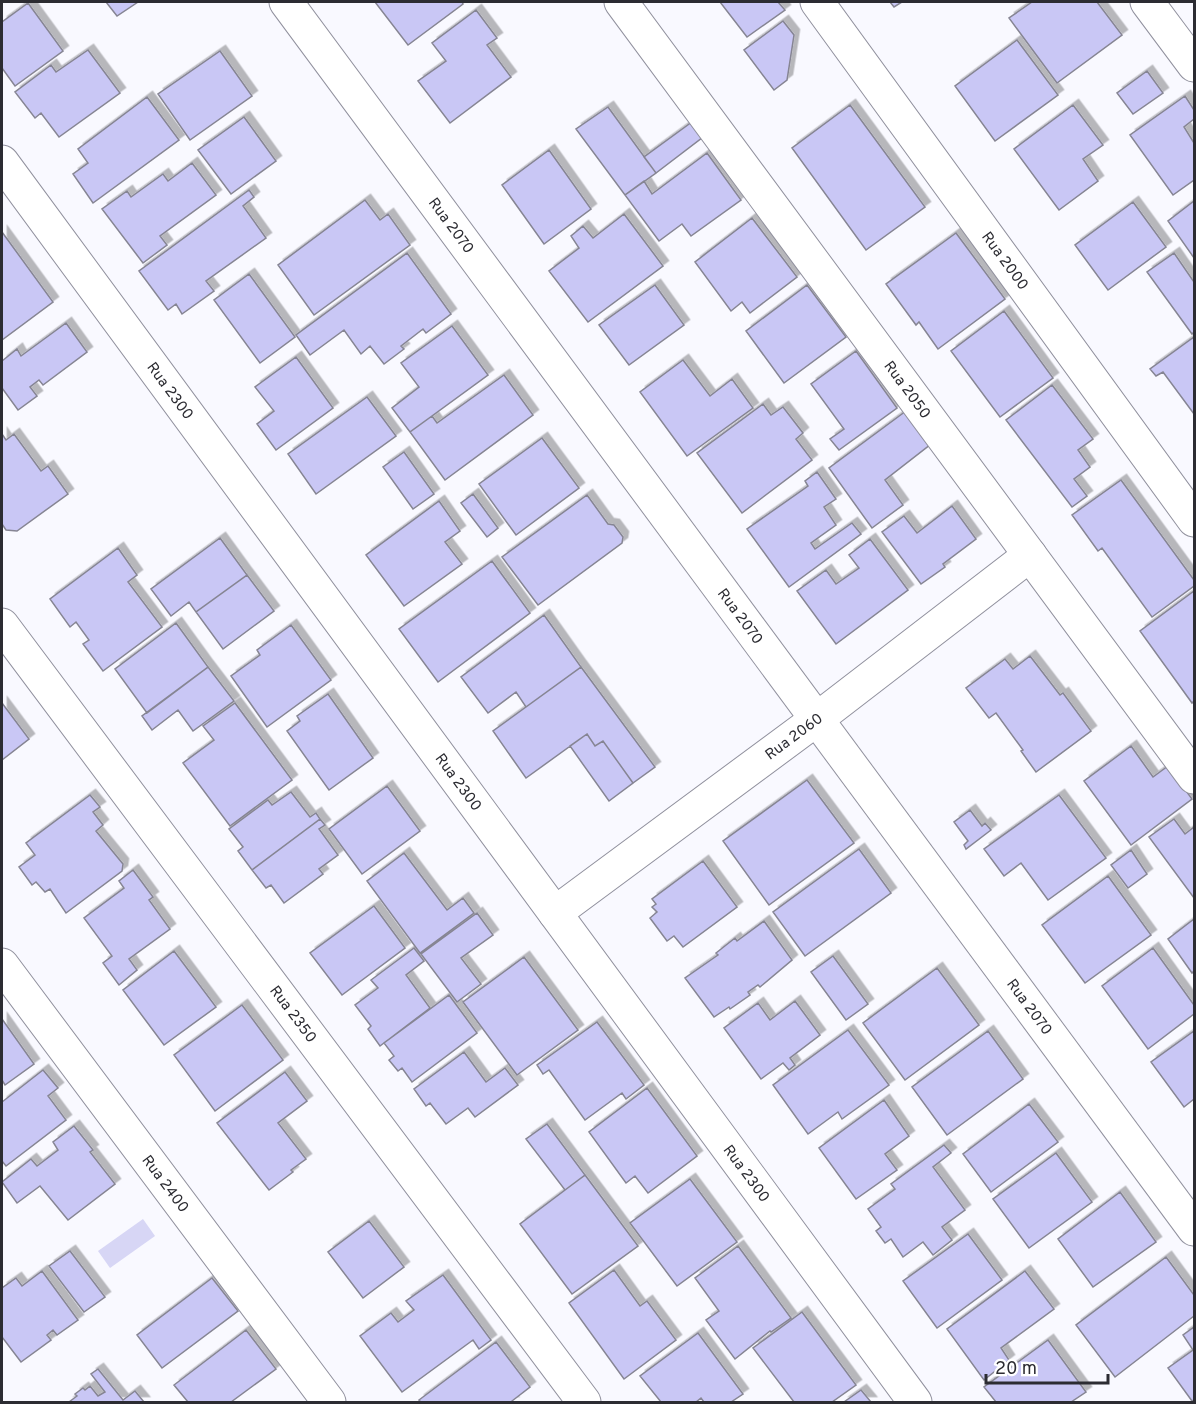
<svg xmlns="http://www.w3.org/2000/svg" width="1196" height="1404" font-family="Overpass,sans-serif">
	<style>
		.water { fill: #d7d6f5 }
		.building { fill: #c9c7f5; stroke: #868593; stroke-width: 1.5; filter: url(#shadow) }
		.lines { fill: none; stroke-linecap: round; stroke-linejoin: round }
		.minor-casing { stroke: #91919e; stroke-width: 35 }
		.secondary-casing { stroke: #91919e; stroke-width: 35 }
		.minor { stroke: #fff; stroke-width: 33 }
		.secondary { stroke: #fff; stroke-width: 33 }
		.labels { text-anchor: middle; stroke-width: 5; stroke-linejoin: round; paint-order: stroke }
		.street-label { font-size: 15px; fill: #2c2c32; stroke: #fff }
	</style>
	<defs>
		<filter id="shadow"><feDropShadow dx="5.5" dy="-5.5" stdDeviation="0" flood-color="#0004"/></filter>
	</defs>
	<rect width="100%" height="100%" fill="#f9f9ff"/>
	<path class="water" d="M 143,1219 L 155,1236 L 110,1268 L 98,1251 Z"/>
	<path class="building" d="M 106,2 L 138,2 L 117,16 Z
		M 375,2 L 462,2 L 463,4 L 408,45 Z
		M 720,2 L 778,2 L 785,10 L 747,37 Z
		M 890,2 L 902,2 L 894,7 Z
		M 1032,2 L 1097,2 L 1122,35 L 1057,83 L 1009,18 Z
		M 28,3 L 63,51 L 15,86 L 2,68 L 2,22 Z
		M 476,10 L 497,38 L 487,45 L 511,77 L 450,123 L 418,81 L 446,61 L 432,43 Z
		M 783,21 L 794,35 L 787,80 L 774,90 L 744,50 Z
		M 1017,40 L 1058,95 L 995,141 L 955,86 Z
		M 88,50 L 120,93 L 59,137 L 41,113 L 35,118 L 15,92 L 51,65 L 56,72 Z
		M 220,51 L 252,96 L 190,140 L 158,94 Z
		M 1147,71 L 1163,93 L 1133,114 L 1117,93 Z
		M 1185,96 L 1194,110 L 1194,119 L 1184,127 L 1194,143 L 1194,180 L 1173,195 L 1130,135 Z
		M 147,97 L 179,140 L 93,203 L 73,174 L 88,163 L 78,149 Z
		M 850,105 L 925,207 L 866,250 L 792,148 Z
		M 1073,105 L 1103,145 L 1083,159 L 1098,181 L 1059,210 L 1014,149 Z
		M 608,107 L 656,173 L 625,195 L 576,129 Z
		M 244,117 L 276,161 L 231,194 L 198,150 Z
		M 696,119 L 707,134 L 656,173 L 644,157 Z
		M 549,150 L 591,209 L 544,244 L 502,185 Z
		M 707,153 L 741,200 L 691,236 L 682,224 L 659,241 L 625,195 L 644,181 L 652,194 Z
		M 192,163 L 216,195 L 160,236 L 167,245 L 143,263 L 102,209 L 127,191 L 131,197 L 163,174 L 168,181 Z
		M 249,190 L 254,197 L 243,206 L 266,238 L 206,281 L 214,291 L 182,314 L 176,304 L 168,310 L 139,271 Z
		M 365,200 L 380,220 L 388,214 L 410,245 L 314,315 L 278,265 Z
		M 1194,201 L 1194,258 L 1168,221 Z
		M 1133,202 L 1166,247 L 1108,290 L 1075,245 Z
		M 624,214 L 663,266 L 588,322 L 549,271 L 579,248 L 571,236 L 583,226 L 593,238 Z
		M 752,218 L 797,277 L 750,313 L 742,302 L 731,311 L 695,262 Z
		M 2,232 L 53,302 L 2,340 Z
		M 956,233 L 1005,299 L 938,349 L 919,322 L 916,325 L 886,284 Z
		M 407,253 L 451,314 L 426,333 L 423,329 L 401,346 L 404,349 L 384,364 L 370,346 L 361,354 L 344,330 L 310,355 L 296,335 Z
		M 1174,253 L 1194,282 L 1194,332 L 1192,334 L 1147,272 Z
		M 249,274 L 295,337 L 260,363 L 214,300 Z
		M 655,285 L 684,325 L 629,365 L 599,325 Z
		M 807,285 L 846,337 L 784,383 L 746,331 Z
		M 1004,311 L 1053,378 L 1000,417 L 951,351 Z
		M 66,323 L 87,352 L 43,385 L 39,380 L 30,387 L 37,396 L 18,410 L 2,388 L 2,361 L 17,349 L 21,356 Z
		M 452,326 L 488,375 L 410,432 L 392,408 L 419,387 L 401,363 Z
		M 1194,337 L 1194,414 L 1163,372 L 1156,376 L 1150,369 Z
		M 856,351 L 897,408 L 839,450 L 830,439 L 844,429 L 811,384 Z
		M 296,357 L 333,408 L 276,450 L 257,424 L 274,411 L 255,387 Z
		M 683,360 L 710,396 L 732,379 L 753,408 L 687,456 L 640,392 Z
		M 504,375 L 533,415 L 445,480 L 410,432 L 432,416 L 437,423 Z
		M 1052,385 L 1093,439 L 1078,450 L 1090,467 L 1074,479 L 1087,496 L 1072,507 L 1006,420 Z
		M 367,397 L 396,436 L 316,494 L 288,454 Z
		M 763,404 L 771,415 L 783,407 L 803,433 L 796,439 L 812,460 L 742,513 L 697,453 Z
		M 906,411 L 931,444 L 885,480 L 903,505 L 872,528 L 829,468 Z
		M 2,434 L 6,440 L 14,434 L 41,471 L 48,466 L 68,494 L 17,531 L 6,530 L 2,524 Z
		M 542,438 L 579,488 L 516,535 L 479,484 Z
		M 404,452 L 434,494 L 413,509 L 383,467 Z
		M 817,472 L 836,499 L 824,507 L 836,525 L 811,543 L 815,549 L 852,523 L 861,534 L 789,587 L 747,529 L 808,486 L 805,481 Z
		M 1121,480 L 1194,580 L 1194,586 L 1152,617 L 1102,548 L 1098,551 L 1072,515 Z
		M 473,494 L 498,528 L 487,537 L 461,503 Z
		M 587,495 L 608,524 L 614,525 L 623,537 L 622,543 L 538,605 L 502,557 Z
		M 439,501 L 460,531 L 445,542 L 462,564 L 404,606 L 366,555 Z
		M 952,506 L 976,539 L 943,564 L 945,567 L 921,584 L 882,532 L 904,516 L 917,533 Z
		M 220,538 L 247,575 L 196,612 L 189,602 L 171,616 L 151,589 Z
		M 870,539 L 908,590 L 836,644 L 797,591 L 826,570 L 836,584 L 859,568 L 849,555 Z
		M 118,548 L 137,575 L 128,582 L 162,627 L 103,671 L 83,644 L 89,640 L 76,622 L 70,627 L 50,599 Z
		M 492,561 L 530,613 L 438,682 L 399,629 Z
		M 247,575 L 274,611 L 223,649 L 196,612 Z
		M 1194,591 L 1194,701 L 1192,703 L 1140,631 Z
		M 544,615 L 581,667 L 526,707 L 516,692 L 488,713 L 461,677 Z
		M 176,623 L 208,667 L 147,713 L 115,669 Z
		M 291,625 L 331,680 L 267,727 L 231,676 L 260,655 L 257,650 Z
		M 1030,656 L 1060,695 L 1063,693 L 1091,731 L 1036,772 L 1021,751 L 1023,750 L 996,713 L 989,718 L 966,688 L 1005,659 L 1013,669 Z
		M 208,667 L 234,701 L 193,731 L 178,710 L 152,730 L 142,716 Z
		M 581,667 L 655,767 L 633,783 L 603,741 L 595,746 L 587,734 L 526,778 L 493,731 Z
		M 328,694 L 373,758 L 329,790 L 287,731 L 300,721 L 297,716 Z
		M 2,703 L 29,739 L 2,760 Z
		M 235,703 L 292,780 L 230,826 L 183,763 L 214,740 L 203,726 Z
		M 587,734 L 595,746 L 603,741 L 633,783 L 609,801 L 570,746 Z
		M 1131,746 L 1153,777 L 1168,766 L 1192,799 L 1131,845 L 1084,781 Z
		M 807,780 L 854,843 L 769,905 L 723,841 Z
		M 387,786 L 420,831 L 362,874 L 329,829 Z
		M 291,792 L 310,817 L 316,813 L 320,819 L 252,870 L 238,851 L 243,847 L 229,829 L 268,800 L 272,805 Z
		M 90,795 L 100,807 L 93,812 L 103,825 L 96,831 L 123,864 L 122,871 L 66,913 L 50,889 L 45,892 L 36,882 L 32,885 L 19,867 L 35,855 L 26,843 Z
		M 1059,795 L 1106,858 L 1048,900 L 1021,863 L 1004,876 L 984,849 Z
		M 970,810 L 982,826 L 985,823 L 991,830 L 966,849 L 964,845 L 968,841 L 954,822 Z
		M 320,819 L 325,825 L 319,829 L 338,855 L 319,869 L 323,874 L 284,903 L 271,885 L 266,888 L 252,870 Z
		M 1174,819 L 1185,834 L 1194,827 L 1194,898 L 1149,837 Z
		M 859,849 L 891,893 L 805,956 L 773,912 Z
		M 1131,850 L 1147,874 L 1128,888 L 1111,865 Z
		M 404,853 L 447,910 L 463,898 L 474,913 L 420,953 L 367,881 Z
		M 703,861 L 737,907 L 683,947 L 674,936 L 667,941 L 650,918 L 657,912 L 652,907 L 656,904 L 652,899 Z
		M 133,870 L 153,897 L 149,900 L 170,929 L 129,959 L 137,970 L 119,985 L 103,963 L 112,956 L 84,918 L 124,888 L 119,881 Z
		M 1108,876 L 1151,935 L 1085,983 L 1042,925 Z
		M 374,906 L 405,948 L 342,995 L 310,953 Z
		M 477,913 L 493,935 L 461,958 L 481,984 L 457,1002 L 421,954 Z
		M 1194,919 L 1194,971 L 1192,973 L 1168,939 Z
		M 764,921 L 792,960 L 760,987 L 758,985 L 748,992 L 750,995 L 730,1009 L 729,1007 L 714,1017 L 685,978 L 718,955 L 716,953 L 735,938 L 737,941 Z
		M 414,948 L 424,961 L 406,975 L 430,1008 L 380,1046 L 368,1029 L 371,1026 L 355,1005 L 378,988 L 371,980 Z
		M 1153,948 L 1194,1005 L 1194,1014 L 1148,1049 L 1102,986 Z
		M 174,951 L 216,1007 L 164,1045 L 123,990 Z
		M 833,956 L 868,1004 L 846,1020 L 811,972 Z
		M 524,957 L 578,1030 L 517,1075 L 463,1002 Z
		M 937,968 L 979,1025 L 905,1080 L 863,1023 Z
		M 449,995 L 477,1033 L 412,1082 L 402,1068 L 398,1071 L 389,1060 L 394,1056 L 384,1043 Z
		M 795,1001 L 820,1035 L 790,1058 L 795,1065 L 789,1070 L 783,1063 L 761,1079 L 724,1028 L 758,1003 L 770,1020 Z
		M 242,1005 L 283,1060 L 215,1111 L 174,1055 Z
		M 2,1019 L 34,1064 L 5,1085 L 2,1080 Z
		M 597,1022 L 644,1085 L 626,1099 L 622,1093 L 585,1120 L 549,1070 L 543,1074 L 537,1065 Z
		M 848,1030 L 889,1085 L 842,1119 L 838,1112 L 808,1134 L 773,1085 Z
		M 988,1031 L 1023,1079 L 947,1135 L 912,1087 Z
		M 1194,1031 L 1194,1099 L 1184,1107 L 1151,1062 Z
		M 464,1052 L 486,1082 L 505,1068 L 518,1085 L 475,1117 L 468,1108 L 446,1124 L 430,1103 L 426,1106 L 414,1089 Z
		M 43,1070 L 58,1088 L 48,1096 L 66,1120 L 6,1166 L 2,1161 L 2,1102 Z
		M 285,1072 L 307,1101 L 278,1123 L 306,1159 L 291,1170 L 293,1172 L 269,1190 L 217,1123 Z
		M 647,1088 L 697,1156 L 648,1193 L 635,1176 L 626,1183 L 589,1132 Z
		M 884,1100 L 909,1136 L 885,1154 L 897,1170 L 856,1199 L 819,1148 Z
		M 1029,1104 L 1058,1142 L 991,1192 L 963,1154 Z
		M 547,1124 L 585,1175 L 565,1190 L 526,1139 Z
		M 74,1126 L 93,1150 L 90,1152 L 115,1184 L 68,1220 L 40,1186 L 17,1203 L 2,1182 L 31,1159 L 37,1166 L 58,1150 L 53,1142 Z
		M 944,1145 L 951,1153 L 933,1167 L 965,1210 L 942,1227 L 952,1240 L 933,1255 L 923,1242 L 903,1257 L 891,1239 L 885,1243 L 876,1231 L 881,1227 L 868,1209 L 895,1189 L 891,1184 Z
		M 1056,1153 L 1092,1202 L 1029,1248 L 993,1199 Z
		M 585,1175 L 638,1246 L 572,1294 L 520,1224 Z
		M 690,1179 L 737,1242 L 677,1286 L 630,1223 Z
		M 1120,1192 L 1156,1242 L 1093,1287 L 1058,1239 Z
		M 369,1221 L 404,1267 L 363,1298 L 328,1252 Z
		M 968,1234 L 1002,1280 L 937,1328 L 903,1281 Z
		M 738,1246 L 791,1318 L 771,1332 L 770,1331 L 735,1359 L 706,1320 L 719,1311 L 695,1278 Z
		M 70,1251 L 105,1297 L 84,1312 L 49,1266 Z
		M 1166,1257 L 1194,1295 L 1194,1316 L 1115,1377 L 1076,1325 Z
		M 614,1270 L 640,1306 L 647,1301 L 676,1340 L 624,1379 L 569,1303 Z
		M 42,1271 L 78,1320 L 57,1335 L 53,1330 L 47,1335 L 51,1340 L 21,1362 L 2,1337 L 2,1288 L 16,1278 L 22,1286 Z
		M 1025,1271 L 1054,1309 L 1001,1348 L 1009,1360 L 984,1380 L 947,1329 Z
		M 443,1275 L 491,1340 L 479,1349 L 473,1340 L 402,1392 L 360,1336 L 391,1313 L 398,1322 L 414,1310 L 406,1301 Z
		M 212,1278 L 238,1311 L 162,1368 L 137,1335 Z
		M 802,1312 L 856,1385 L 832,1402 L 794,1402 L 753,1348 Z
		M 1194,1327 L 1194,1400 L 1192,1401 L 1168,1368 L 1193,1350 L 1183,1335 Z
		M 246,1330 L 276,1369 L 231,1402 L 188,1402 L 174,1385 Z
		M 698,1333 L 743,1394 L 731,1402 L 704,1402 L 701,1398 L 696,1402 L 661,1402 L 640,1376 Z
		M 1048,1340 L 1086,1392 L 1071,1402 L 996,1402 L 984,1387 Z
		M 496,1342 L 530,1387 L 512,1401 L 513,1402 L 421,1402 L 419,1400 Z
		M 98,1369 L 123,1400 L 135,1391 L 144,1402 L 69,1402 L 77,1396 L 75,1394 L 83,1388 L 85,1390 L 90,1386 L 98,1396 L 105,1392 L 91,1374 Z
		M 861,1390 L 871,1402 L 844,1402 Z"/>
	<g class="lines">
		<g class="minor-casing">
			<g id="minor">
				<path id="s1" d="M 286,2 L 1194,1229"/>
				<path id="s2" d="M 621,2 L 1194,777"/>
				<path d="M 1147,2 L 1194,65"/>
				<path id="s3" d="M 2,162 L 915,1402"/>
				<path id="s4" d="M 2,625 L 584,1402"/>
				<path id="s5" d="M 555,913 L 817,719 L 1030,555"/>
				<path id="s6" d="M 2,965 L 329,1402"/>
			</g>
		</g>
		<g class="secondary-casing">
			<g id="secondary">
				<path id="s7" d="M 817,2 L 1194,520"/>
			</g>
		</g>
		<use href="#minor" class="minor"/>
		<use href="#secondary" class="secondary"/>
	</g>
	<g class="labels">
		<g class="street-label">
			<text dy="5" stroke="none"><textPath href="#s1" startOffset="278">Rua 2070</textPath></text>
			<text dy="5" stroke="none"><textPath href="#s7" startOffset="320">Rua 2000</textPath></text>
			<text dy="5" stroke="none"><textPath href="#s2" startOffset="482">Rua 2050</textPath></text>
			<text dy="5" stroke="none"><textPath href="#s3" startOffset="284">Rua 2300</textPath></text>
			<text dy="5" stroke="none"><textPath href="#s1" startOffset="764">Rua 2070</textPath></text>
			<text dy="5" stroke="none"><textPath href="#s5" startOffset="297">Rua 2060</textPath></text>
			<text dy="5" stroke="none"><textPath href="#s3" startOffset="770">Rua 2300</textPath></text>
			<text dy="5" stroke="none"><textPath href="#s1" startOffset="1250">Rua 2070</textPath></text>
			<text dy="5" stroke="none"><textPath href="#s4" startOffset="486">Rua 2350</textPath></text>
			<text dy="5" stroke="none"><textPath href="#s3" startOffset="1256">Rua 2300</textPath></text>
			<text dy="5" stroke="none"><textPath href="#s6" startOffset="273">Rua 2400</textPath></text>
		</g>
	</g>
	<rect width="1196" height="1404" fill="none" stroke="#2c2c32" stroke-width="6"/>
	<path d="M986 1374v9h122v-9" fill="none" stroke="#2c2c32" stroke-width="3"/>
	<text x="995" y="1374" font-size="18" fill="#2c2c32" stroke="#ffffff" stroke-width="4.5" paint-order="stroke">20 m</text>
</svg>
